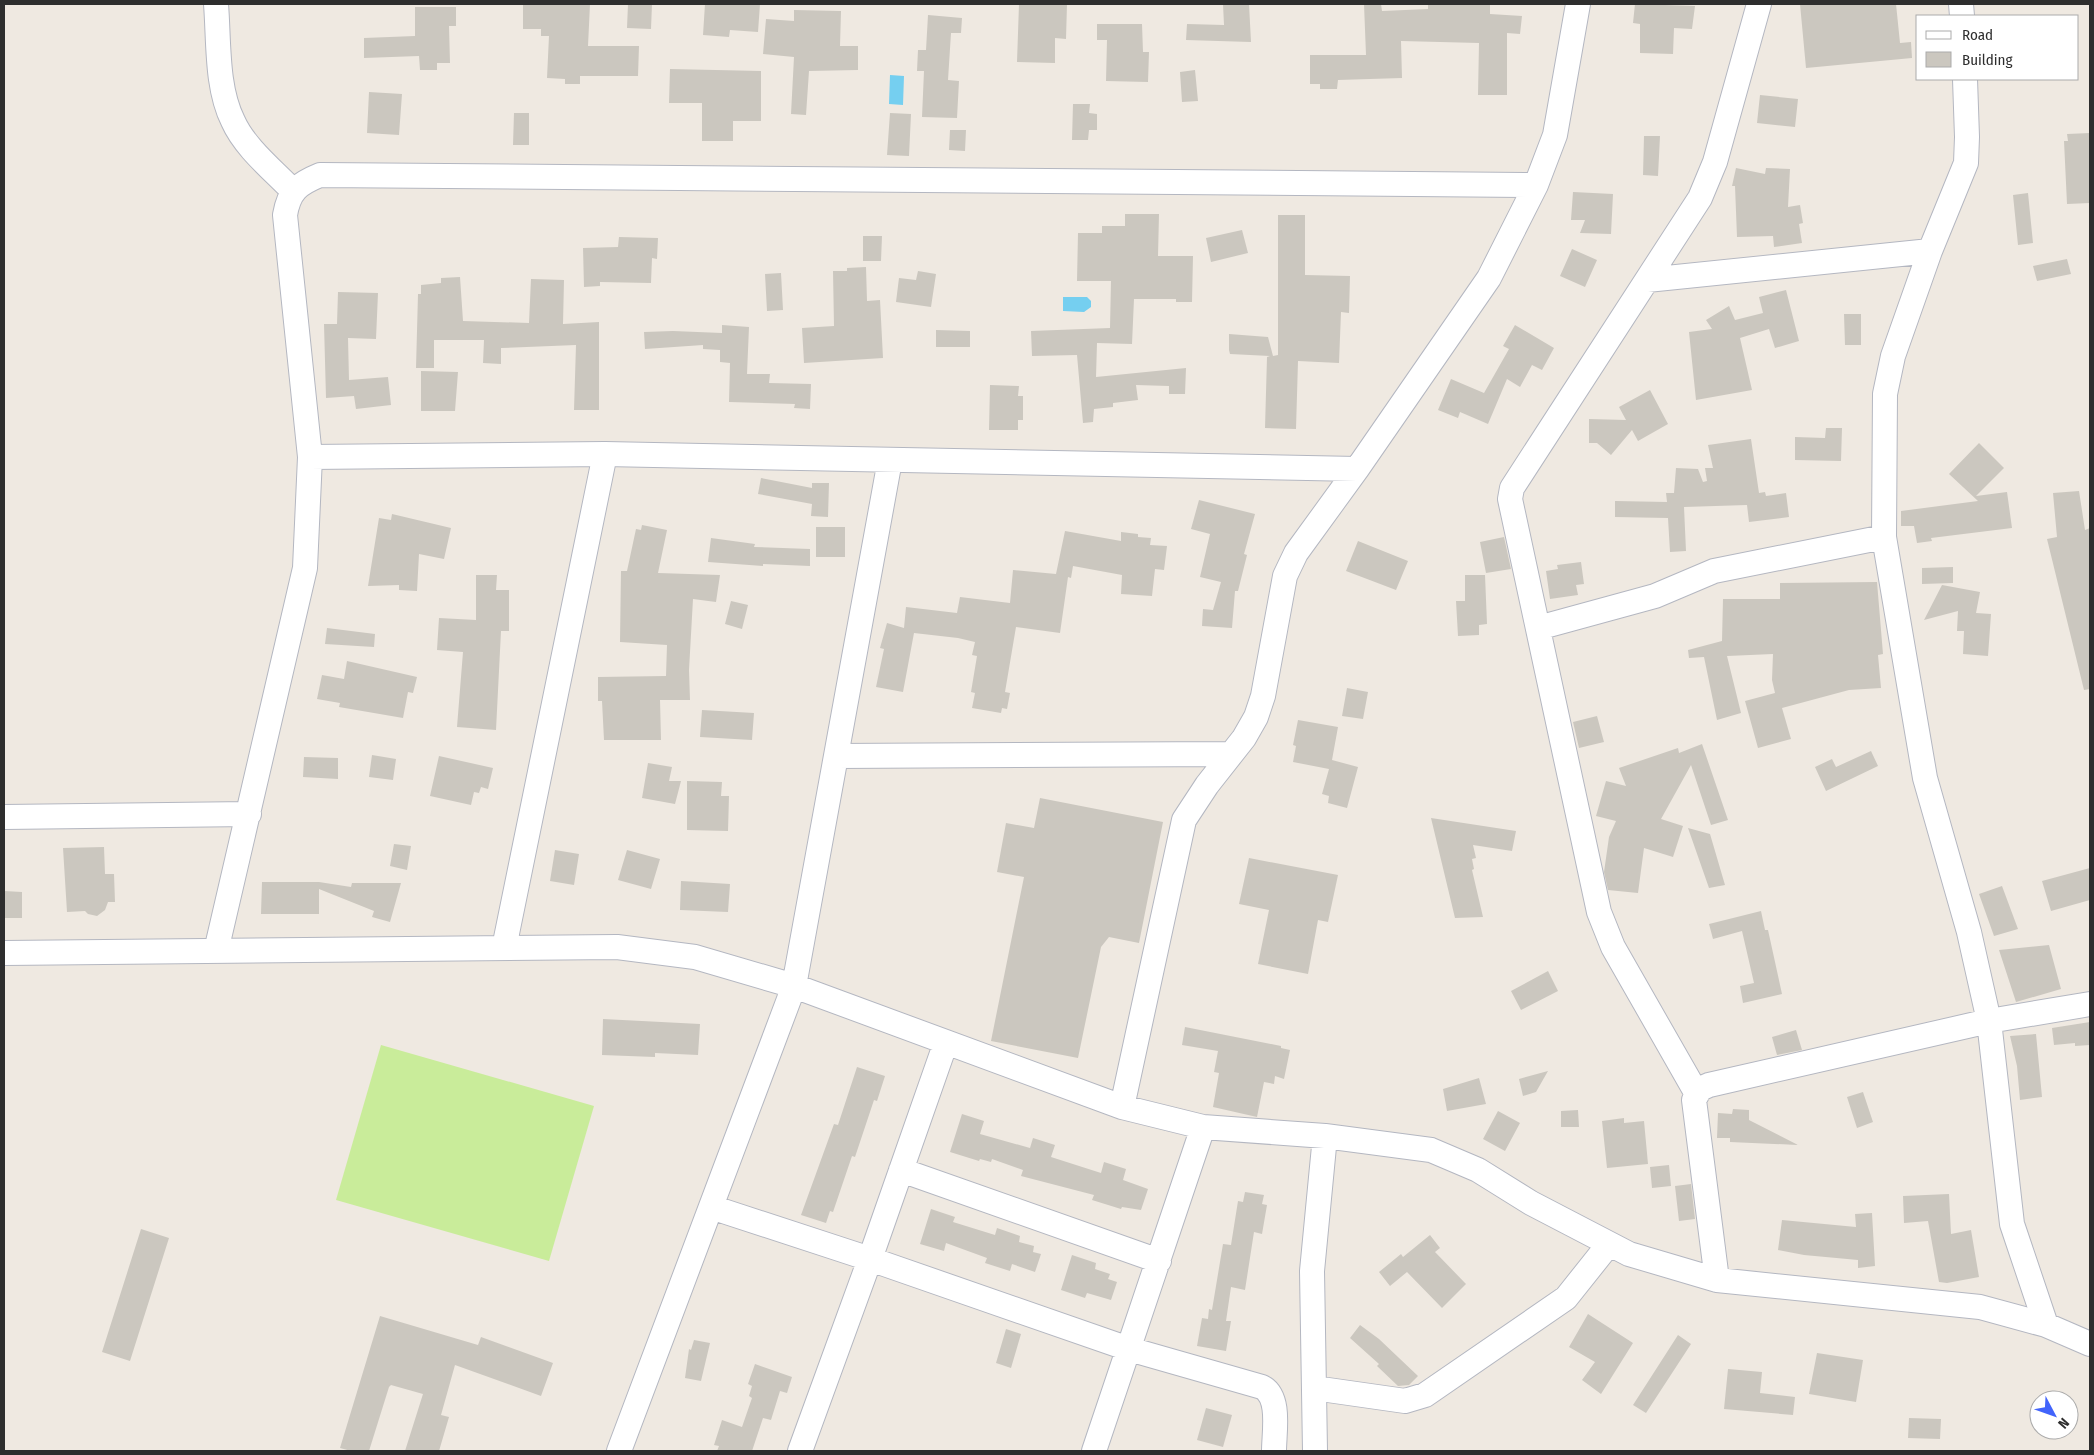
<svg xmlns="http://www.w3.org/2000/svg" width="2094" height="1455" font-family="'Fira Sans Condensed',sans-serif">
	<style>
		.pitch { fill: #c9ec9a }
		.water { fill: #75cff0 }
		.building { fill: #cbc7bf }
		.lines { fill: none; stroke-linecap: round; stroke-linejoin: round }
		.minor-casing { stroke: #b4b7c1; stroke-width: 26 }
		.minor { stroke: #fff; stroke-width: 24 }
	</style>
	<rect width="100%" height="100%" fill="#efe9e1"/>
	<path class="pitch" d="M 381,1045 L 594,1106 L 549,1261 L 336,1200 Z"/>
	<path class="water" d="M 890,75 L 904,76 L 903,105 L 889,104 Z
		M 1063,297 L 1087,297 L 1091,301 L 1091,307 L 1084,312 L 1063,311 Z"/>
	<path class="building" d="M 523,4 L 590,4 L 588,46 L 639,46 L 638,76 L 580,76 L 580,84 L 565,84 L 565,79 L 547,78 L 549,36 L 541,36 L 541,29 L 523,29 Z
		M 628,4 L 652,4 L 651,29 L 627,28 Z
		M 705,4 L 760,4 L 758,32 L 730,30 L 729,37 L 703,35 Z
		M 1019,4 L 1067,4 L 1066,39 L 1055,38 L 1055,63 L 1017,62 Z
		M 1223,4 L 1249,4 L 1251,42 L 1186,40 L 1187,24 L 1224,25 Z
		M 1364,4 L 1381,4 L 1382,11 L 1428,9 L 1428,4 L 1490,4 L 1490,14 L 1522,16 L 1520,34 L 1507,33 L 1507,95 L 1478,95 L 1479,43 L 1401,41 L 1402,78 L 1338,80 L 1337,89 L 1320,89 L 1320,84 L 1310,84 L 1310,55 L 1366,55 Z
		M 1635,4 L 1695,6 L 1692,29 L 1674,28 L 1673,54 L 1640,53 L 1640,24 L 1633,23 Z
		M 1800,4 L 1896,4 L 1900,43 L 1911,42 L 1912,58 L 1806,68 Z
		M 415,7 L 456,7 L 456,26 L 449,26 L 450,63 L 437,63 L 437,70 L 420,70 L 419,56 L 364,58 L 364,38 L 415,36 Z
		M 794,10 L 841,11 L 840,46 L 858,46 L 858,70 L 809,71 L 806,115 L 791,114 L 794,57 L 763,54 L 766,19 L 794,21 Z
		M 928,15 L 962,18 L 961,33 L 951,33 L 948,80 L 959,81 L 957,118 L 922,117 L 924,71 L 917,71 L 918,50 L 926,50 Z
		M 1097,24 L 1142,24 L 1143,52 L 1149,52 L 1148,82 L 1106,81 L 1107,40 L 1097,40 Z
		M 670,69 L 761,71 L 761,121 L 733,121 L 733,141 L 702,141 L 702,103 L 669,103 Z
		M 1195,70 L 1198,101 L 1182,102 L 1180,72 Z
		M 369,92 L 402,94 L 399,135 L 367,133 Z
		M 1760,95 L 1798,99 L 1795,127 L 1757,123 Z
		M 1073,104 L 1090,104 L 1089,113 L 1097,114 L 1097,130 L 1089,130 L 1088,140 L 1072,140 Z
		M 514,113 L 529,113 L 529,145 L 513,145 Z
		M 890,113 L 911,114 L 909,156 L 887,155 Z
		M 950,130 L 966,130 L 965,151 L 949,150 Z
		M 2090,133 L 2090,203 L 2067,204 L 2064,141 L 2068,141 L 2067,134 Z
		M 1644,136 L 1660,136 L 1658,176 L 1643,175 Z
		M 1736,168 L 1765,174 L 1766,168 L 1790,169 L 1788,207 L 1800,205 L 1803,223 L 1799,224 L 1802,243 L 1774,247 L 1773,236 L 1737,237 L 1735,186 L 1732,186 Z
		M 1573,192 L 1613,194 L 1611,234 L 1580,233 L 1585,220 L 1571,220 Z
		M 2028,193 L 2033,243 L 2018,245 L 2013,195 Z
		M 1125,214 L 1159,214 L 1158,256 L 1193,256 L 1192,302 L 1176,302 L 1176,299 L 1134,299 L 1132,344 L 1097,343 L 1096,377 L 1186,368 L 1185,394 L 1169,394 L 1169,386 L 1136,385 L 1138,400 L 1113,403 L 1113,407 L 1094,409 L 1093,422 L 1083,423 L 1077,355 L 1032,356 L 1031,331 L 1110,328 L 1111,281 L 1077,281 L 1078,233 L 1102,233 L 1102,226 L 1125,226 Z
		M 1278,215 L 1305,215 L 1305,275 L 1350,276 L 1349,313 L 1341,312 L 1339,363 L 1298,361 L 1296,429 L 1265,428 L 1267,357 L 1270,356 L 1230,354 L 1229,350 L 1229,334 L 1268,337 L 1273,356 L 1278,355 Z
		M 1242,230 L 1248,253 L 1211,262 L 1206,238 Z
		M 863,236 L 882,236 L 881,261 L 863,261 Z
		M 619,237 L 658,238 L 657,259 L 652,258 L 651,283 L 600,282 L 600,286 L 584,287 L 583,248 L 618,247 Z
		M 1572,249 L 1597,260 L 1585,287 L 1560,276 Z
		M 2067,259 L 2071,274 L 2037,281 L 2033,266 Z
		M 866,267 L 867,301 L 880,300 L 883,358 L 804,363 L 802,328 L 834,326 L 833,271 L 847,271 L 847,268 Z
		M 918,271 L 936,274 L 931,307 L 896,302 L 899,278 L 916,280 Z
		M 781,273 L 783,310 L 767,311 L 765,274 Z
		M 460,277 L 463,321 L 529,323 L 531,279 L 564,280 L 563,324 L 599,322 L 599,410 L 574,410 L 576,345 L 501,348 L 501,364 L 483,363 L 484,340 L 434,340 L 434,368 L 416,368 L 418,294 L 421,294 L 421,285 L 441,283 L 441,278 Z
		M 1786,290 L 1799,341 L 1775,348 L 1769,329 L 1740,338 L 1752,390 L 1696,400 L 1689,332 L 1712,329 L 1706,320 L 1729,306 L 1735,320 L 1763,313 L 1759,297 Z
		M 338,292 L 378,293 L 376,339 L 348,338 L 349,380 L 388,377 L 391,405 L 356,409 L 354,396 L 326,398 L 324,324 L 337,324 Z
		M 1844,314 L 1861,314 L 1861,345 L 1845,345 Z
		M 722,325 L 749,327 L 747,374 L 770,374 L 769,383 L 811,384 L 810,409 L 794,408 L 795,404 L 729,402 L 730,363 L 720,362 L 720,350 L 703,349 L 703,345 L 645,349 L 644,332 L 673,331 L 722,333 Z
		M 1515,325 L 1554,348 L 1542,370 L 1532,365 L 1520,387 L 1507,379 L 1488,424 L 1460,412 L 1458,418 L 1438,410 L 1451,379 L 1484,393 L 1509,349 L 1503,346 Z
		M 936,330 L 970,331 L 970,347 L 936,347 Z
		M 421,371 L 458,372 L 455,411 L 421,411 Z
		M 990,385 L 1019,386 L 1018,396 L 1023,396 L 1023,420 L 1018,420 L 1018,430 L 989,430 Z
		M 1650,390 L 1668,424 L 1638,441 L 1632,430 L 1611,455 L 1597,443 L 1589,443 L 1589,419 L 1626,420 L 1619,407 Z
		M 1826,428 L 1842,428 L 1841,461 L 1795,460 L 1795,437 L 1825,438 Z
		M 1751,439 L 1759,493 L 1765,492 L 1766,496 L 1786,493 L 1789,517 L 1749,522 L 1747,505 L 1684,507 L 1686,551 L 1670,552 L 1668,518 L 1615,517 L 1615,501 L 1667,502 L 1666,493 L 1674,493 L 1676,468 L 1698,469 L 1703,482 L 1707,481 L 1705,468 L 1713,468 L 1708,445 Z
		M 1979,443 L 2004,468 L 1976,496 L 2007,492 L 2012,528 L 1931,538 L 1932,541 L 1917,543 L 1914,526 L 1901,526 L 1901,511 L 1978,501 L 1949,474 Z
		M 761,478 L 812,488 L 812,483 L 829,483 L 828,517 L 811,516 L 812,504 L 758,494 Z
		M 2079,491 L 2085,530 L 2090,528 L 2090,689 L 2084,690 L 2047,539 L 2057,537 L 2053,493 Z
		M 1199,500 L 1255,514 L 1244,554 L 1247,555 L 1238,591 L 1235,591 L 1232,628 L 1202,626 L 1203,609 L 1213,610 L 1221,582 L 1200,577 L 1210,534 L 1191,529 Z
		M 392,514 L 451,528 L 444,559 L 419,554 L 417,591 L 399,590 L 399,585 L 368,586 L 379,518 L 391,520 Z
		M 642,525 L 667,530 L 658,573 L 720,575 L 716,602 L 693,599 L 689,670 L 690,700 L 660,700 L 661,740 L 604,740 L 602,701 L 598,701 L 598,677 L 666,676 L 667,645 L 620,642 L 621,571 L 627,571 L 636,529 L 641,530 Z
		M 816,527 L 845,527 L 845,557 L 816,557 Z
		M 1065,531 L 1121,541 L 1121,532 L 1138,534 L 1138,537 L 1151,538 L 1150,545 L 1167,546 L 1164,570 L 1155,569 L 1152,596 L 1121,594 L 1122,575 L 1073,566 L 1071,578 L 1068,577 L 1060,633 L 1016,627 L 1005,692 L 1010,693 L 1007,709 L 1002,708 L 1001,713 L 972,708 L 975,693 L 971,692 L 977,656 L 972,655 L 975,642 L 958,638 L 914,633 L 903,692 L 876,687 L 884,649 L 880,648 L 887,623 L 904,628 L 906,607 L 957,613 L 960,597 L 1010,603 L 1013,570 L 1056,574 Z
		M 1504,537 L 1511,569 L 1486,573 L 1480,542 Z
		M 711,538 L 755,544 L 754,547 L 810,549 L 810,566 L 763,564 L 763,566 L 708,562 Z
		M 1358,541 L 1408,561 L 1396,590 L 1346,571 Z
		M 1581,562 L 1584,584 L 1576,585 L 1578,595 L 1550,599 L 1546,571 L 1558,569 L 1557,565 Z
		M 1953,567 L 1953,583 L 1922,584 L 1922,568 Z
		M 476,575 L 497,575 L 496,590 L 509,590 L 509,631 L 501,631 L 496,730 L 457,727 L 463,652 L 437,650 L 439,618 L 476,620 Z
		M 1465,575 L 1485,575 L 1487,624 L 1479,625 L 1479,635 L 1458,636 L 1456,601 L 1465,601 Z
		M 1877,582 L 1883,654 L 1878,655 L 1881,688 L 1849,690 L 1782,708 L 1791,739 L 1758,748 L 1745,701 L 1775,693 L 1772,680 L 1773,654 L 1727,656 L 1741,713 L 1717,720 L 1704,657 L 1689,658 L 1688,650 L 1722,641 L 1723,599 L 1780,599 L 1780,583 Z
		M 1942,585 L 1980,592 L 1976,613 L 1991,614 L 1988,656 L 1963,654 L 1964,631 L 1957,631 L 1958,611 L 1924,620 Z
		M 731,601 L 748,605 L 742,629 L 725,624 Z
		M 327,628 L 375,634 L 374,647 L 325,644 Z
		M 347,661 L 417,677 L 413,693 L 408,692 L 403,718 L 339,707 L 340,703 L 317,699 L 322,675 L 344,679 Z
		M 1347,688 L 1368,692 L 1363,719 L 1342,716 Z
		M 702,710 L 754,713 L 752,740 L 700,737 Z
		M 1597,716 L 1604,742 L 1579,748 L 1573,722 Z
		M 1298,720 L 1338,727 L 1332,760 L 1358,767 L 1347,808 L 1328,803 L 1329,796 L 1322,794 L 1329,769 L 1293,762 L 1296,746 L 1293,745 Z
		M 1702,744 L 1728,820 L 1711,825 L 1691,765 L 1661,819 L 1683,826 L 1673,857 L 1644,848 L 1638,893 L 1608,890 L 1604,872 L 1609,837 L 1616,821 L 1596,816 L 1606,781 L 1626,786 L 1619,768 L 1678,748 L 1679,753 Z
		M 1871,751 L 1878,766 L 1826,791 L 1815,767 L 1832,759 L 1836,767 Z
		M 372,755 L 396,759 L 393,780 L 369,777 Z
		M 439,756 L 493,768 L 488,789 L 481,787 L 479,793 L 474,792 L 471,805 L 430,796 Z
		M 304,757 L 338,758 L 338,779 L 303,777 Z
		M 648,763 L 672,767 L 669,781 L 681,781 L 675,804 L 642,798 Z
		M 687,781 L 722,782 L 721,796 L 729,796 L 728,831 L 687,830 Z
		M 1040,798 L 1163,822 L 1139,943 L 1109,937 L 1101,947 L 1078,1058 L 991,1041 L 1024,877 L 997,872 L 1006,823 L 1034,828 Z
		M 1431,818 L 1516,831 L 1512,851 L 1473,845 L 1476,858 L 1472,859 L 1474,869 L 1472,870 L 1483,917 L 1455,918 Z
		M 1688,828 L 1710,834 L 1725,885 L 1709,888 Z
		M 394,844 L 411,846 L 407,870 L 390,866 Z
		M 104,847 L 105,874 L 114,874 L 115,902 L 108,902 L 105,910 L 97,916 L 88,914 L 85,911 L 67,912 L 63,848 Z
		M 555,850 L 579,854 L 574,885 L 550,881 Z
		M 627,850 L 660,859 L 651,889 L 618,880 Z
		M 1249,858 L 1338,875 L 1328,922 L 1318,920 L 1308,974 L 1258,964 L 1269,910 L 1239,904 Z
		M 2090,868 L 2090,900 L 2051,911 L 2042,881 Z
		M 681,881 L 730,884 L 728,912 L 680,910 Z
		M 262,882 L 319,882 L 351,887 L 352,883 L 401,883 L 390,922 L 372,917 L 374,911 L 319,889 L 319,914 L 261,914 Z
		M 2002,886 L 2018,929 L 1994,936 L 1979,894 Z
		M 4,891 L 22,892 L 22,918 L 4,918 Z
		M 1761,911 L 1765,930 L 1768,930 L 1782,994 L 1743,1003 L 1740,986 L 1754,983 L 1742,931 L 1713,939 L 1709,924 Z
		M 2049,945 L 2061,989 L 2016,1002 L 1999,950 Z
		M 1548,971 L 1558,991 L 1521,1010 L 1511,991 Z
		M 603,1019 L 700,1024 L 698,1055 L 655,1053 L 655,1057 L 602,1055 Z
		M 2090,1022 L 2090,1045 L 2075,1046 L 2075,1043 L 2054,1045 L 2052,1028 Z
		M 1185,1027 L 1281,1046 L 1281,1048 L 1290,1050 L 1284,1079 L 1275,1076 L 1274,1084 L 1264,1082 L 1257,1117 L 1213,1107 L 1219,1073 L 1214,1072 L 1218,1051 L 1182,1045 Z
		M 1796,1030 L 1802,1050 L 1777,1055 L 1772,1037 Z
		M 2036,1034 L 2042,1097 L 2020,1100 L 2017,1066 L 2010,1036 Z
		M 857,1067 L 885,1076 L 877,1101 L 874,1100 L 855,1157 L 852,1156 L 833,1212 L 830,1211 L 826,1223 L 801,1215 L 834,1124 L 838,1125 Z
		M 1548,1071 L 1536,1092 L 1523,1096 L 1519,1079 Z
		M 1479,1078 L 1486,1104 L 1447,1111 L 1443,1089 Z
		M 1863,1092 L 1873,1122 L 1857,1128 L 1847,1097 Z
		M 1733,1109 L 1749,1110 L 1749,1120 L 1798,1145 L 1730,1142 L 1730,1138 L 1717,1138 L 1718,1113 L 1732,1114 Z
		M 1578,1110 L 1579,1127 L 1561,1127 L 1561,1111 Z
		M 1498,1111 L 1520,1123 L 1505,1151 L 1483,1139 Z
		M 962,1114 L 984,1121 L 980,1134 L 1030,1148 L 1033,1138 L 1055,1145 L 1051,1157 L 1101,1173 L 1104,1162 L 1126,1169 L 1123,1180 L 1148,1189 L 1141,1210 L 1122,1207 L 1121,1209 L 1092,1200 L 1094,1195 L 1021,1176 L 1023,1170 L 992,1159 L 991,1162 L 980,1159 L 979,1161 L 950,1152 Z
		M 1624,1118 L 1624,1123 L 1644,1121 L 1648,1164 L 1607,1168 L 1602,1121 Z
		M 1669,1165 L 1671,1186 L 1652,1188 L 1650,1167 Z
		M 1691,1184 L 1695,1219 L 1679,1221 L 1675,1186 Z
		M 1245,1192 L 1264,1195 L 1262,1204 L 1267,1205 L 1262,1234 L 1254,1232 L 1245,1290 L 1231,1287 L 1226,1321 L 1231,1321 L 1226,1351 L 1197,1346 L 1202,1318 L 1208,1319 L 1209,1309 L 1212,1310 L 1223,1244 L 1231,1245 L 1238,1201 L 1243,1202 Z
		M 1949,1194 L 1951,1234 L 1971,1230 L 1979,1277 L 1947,1283 L 1939,1282 L 1928,1221 L 1904,1223 L 1903,1196 Z
		M 931,1209 L 955,1217 L 953,1222 L 995,1235 L 997,1228 L 1020,1236 L 1019,1242 L 1034,1246 L 1033,1252 L 1041,1254 L 1035,1272 L 1012,1264 L 1010,1271 L 985,1263 L 987,1258 L 946,1243 L 944,1251 L 920,1244 Z
		M 1872,1213 L 1875,1266 L 1858,1268 L 1858,1260 L 1804,1255 L 1778,1250 L 1782,1220 L 1856,1227 L 1855,1214 Z
		M 141,1229 L 169,1238 L 130,1361 L 102,1352 Z
		M 1430,1235 L 1440,1248 L 1435,1252 L 1466,1284 L 1442,1308 L 1407,1272 L 1390,1286 L 1379,1272 L 1401,1254 L 1403,1257 Z
		M 1072,1255 L 1096,1263 L 1095,1269 L 1110,1274 L 1108,1279 L 1117,1282 L 1111,1300 L 1087,1293 L 1085,1298 L 1061,1290 Z
		M 1588,1314 L 1633,1343 L 1601,1394 L 1582,1380 L 1595,1362 L 1569,1347 Z
		M 380,1316 L 478,1345 L 481,1337 L 553,1363 L 541,1396 L 455,1365 L 441,1415 L 449,1417 L 439,1451 L 405,1451 L 423,1394 L 391,1385 L 389,1387 L 369,1451 L 351,1451 L 340,1448 Z
		M 1360,1325 L 1379,1339 L 1418,1376 L 1409,1385 L 1398,1386 L 1377,1366 L 1379,1364 L 1350,1338 Z
		M 1006,1329 L 1021,1334 L 1011,1368 L 996,1363 Z
		M 1678,1335 L 1691,1344 L 1646,1413 L 1633,1405 Z
		M 694,1340 L 710,1343 L 701,1381 L 685,1378 L 689,1349 L 691,1350 Z
		M 1817,1353 L 1863,1360 L 1856,1402 L 1809,1394 Z
		M 755,1364 L 792,1377 L 787,1393 L 780,1391 L 771,1420 L 763,1418 L 752,1451 L 717,1451 L 719,1446 L 714,1445 L 722,1420 L 742,1427 L 752,1398 L 749,1396 L 752,1386 L 748,1384 Z
		M 1728,1369 L 1762,1372 L 1760,1393 L 1795,1397 L 1793,1415 L 1724,1409 Z
		M 1206,1408 L 1232,1415 L 1223,1447 L 1197,1440 Z
		M 1909,1418 L 1941,1419 L 1940,1439 L 1908,1438 Z"/>
	<g class="lines">
		<g class="minor-casing">
			<path id="minor" d="M 216,4 C 219,41 216,87 233,121 C 245,148 273,170 293,191
				M 1961,4 L 1962,16
				M 1965,79 L 1967,137 L 1966,163 L 1930,251 L 1893,356 L 1885,394 L 1884,537 L 1925,778 L 1969,932 L 1989,1021 L 2012,1224 L 2046,1325
				M 1647,280 L 1930,251
				M 605,454 L 1357,469
				M 310,457 L 605,454 L 504,948
				M 1538,628 L 1655,596 L 1714,571 L 1884,537
				M 836,756 L 1231,754
				M 4,817 L 249,814
				M 216,951 L 305,568 L 310,457 L 285,215 C 289,191 298,184 320,175 L 1536,185
				M 4,953 L 617,947 L 695,957 L 794,986 L 1122,1107 L 1203,1127 L 1325,1136 L 1431,1150 L 1478,1170 L 1531,1203 L 1629,1254 L 1717,1280 L 1980,1307 L 2046,1325 L 2090,1344
				M 1697,1094 L 1613,947 L 1599,912 L 1510,499 L 1512,488 L 1700,198 L 1715,162 L 1759,4
				M 1122,1107 L 1184,820 L 1207,785 L 1244,738 L 1256,717 L 1263,696 L 1285,576 L 1296,553 L 1357,469 L 1489,278 L 1536,185 L 1555,135 L 1578,4
				M 901,1170 L 1159,1261
				M 711,1207 L 870,1259 L 1129,1349 L 1262,1387 C 1281,1397 1274,1432 1274,1451
				M 1717,1280 L 1694,1100 L 1700,1089 L 1709,1085 L 1989,1021 L 2090,1004
				M 1314,1388 L 1405,1401 L 1425,1395 L 1566,1298 L 1609,1244
				M 619,1451 L 794,986 L 890,460
				M 800,1451 L 870,1259 L 946,1042
				M 1094,1451 L 1203,1127
				M 1315,1451 L 1312,1271 L 1325,1136"/>
		</g>
		<use href="#minor" class="minor"/>
	</g>
	<rect width="2094" height="1455" fill="none" stroke="#2e2e2e" stroke-width="10"/>
	<rect x="1916" y="15" width="162" height="65" fill="#ffffff" stroke="#ababab"/>
	<rect x="1926" y="31" width="25" height="8" fill="#ffffff" stroke="#ababab"/>
	<text x="1962" y="40" font-size="15" fill="#2e2e2e">Road</text>
	<rect x="1926" y="52" width="25" height="15" fill="#cbc7bf" stroke="#ababab"/>
	<text x="1962" y="65" font-size="15" fill="#2e2e2e">Building</text>
	<g transform="translate(2054 1415) rotate(131)"><circle r="24" fill="#ffffff" stroke="#ababab"/>
	<path d="M0-4L9 19L0 12L-9 19Z" fill="#4264fb"/>
	<text y="-8" font-size="14" font-weight="bold" text-anchor="middle" fill="#2e2e2e">N</text>
	</g>
</svg>
